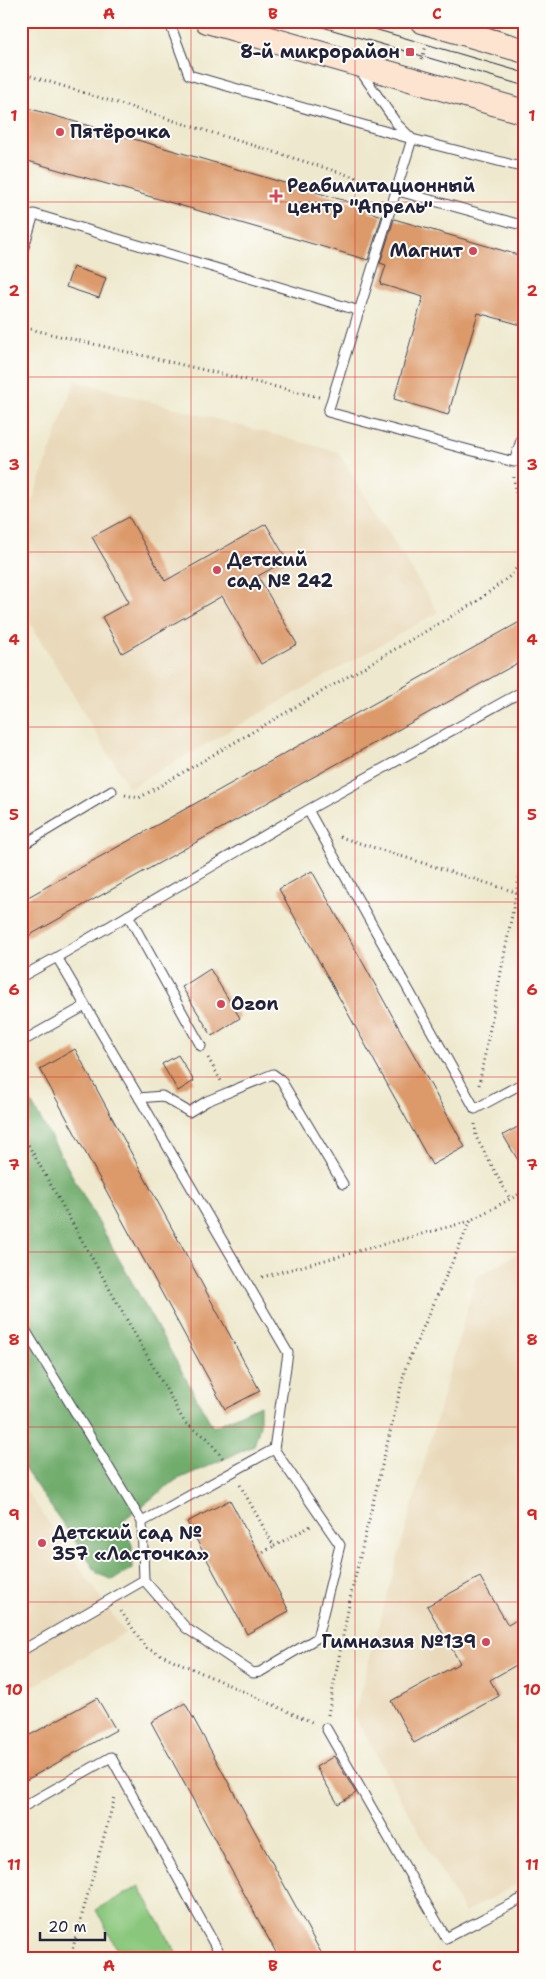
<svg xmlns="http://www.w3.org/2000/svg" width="546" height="1979" font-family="'Shantell Sans',sans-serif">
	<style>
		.built { fill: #e9d9ba }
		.green { fill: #8ac77d; stroke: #56745c }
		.forest { fill: #6fac6c; stroke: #486754 }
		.building { fill: #dc9a6a }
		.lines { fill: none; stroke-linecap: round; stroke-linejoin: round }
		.lane-casing { stroke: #414051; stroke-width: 11 }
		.secondary-casing { stroke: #414051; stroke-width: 26 }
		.path { stroke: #414051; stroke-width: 3; stroke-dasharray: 1 4; stroke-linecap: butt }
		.lane { stroke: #fff; stroke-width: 9 }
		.secondary { stroke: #fde4d0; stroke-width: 24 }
		.tram { stroke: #22223b; stroke-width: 1 }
		.grid { fill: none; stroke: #d62828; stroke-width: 1; stroke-opacity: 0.55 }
		.poi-dot { fill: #d1495b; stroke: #fdfcf7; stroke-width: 2 }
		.labels { text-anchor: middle; stroke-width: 4; stroke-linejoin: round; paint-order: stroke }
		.poi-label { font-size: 18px; font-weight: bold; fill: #22223b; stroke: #fdfcf7; text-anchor: start }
		.neatline { fill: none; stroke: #d62828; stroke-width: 2 }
		.grid-label { font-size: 16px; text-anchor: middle; font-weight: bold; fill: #d62828 }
	</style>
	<rect width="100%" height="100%" fill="#fdfcf7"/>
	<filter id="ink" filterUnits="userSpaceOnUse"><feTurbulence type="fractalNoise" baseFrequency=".02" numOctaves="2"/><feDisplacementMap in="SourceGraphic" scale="10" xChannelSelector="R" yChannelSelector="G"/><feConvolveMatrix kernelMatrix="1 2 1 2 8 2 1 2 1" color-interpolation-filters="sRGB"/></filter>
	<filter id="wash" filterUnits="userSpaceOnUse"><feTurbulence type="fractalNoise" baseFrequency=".0096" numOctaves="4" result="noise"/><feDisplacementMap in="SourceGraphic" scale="20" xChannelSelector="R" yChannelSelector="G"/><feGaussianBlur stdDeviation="1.12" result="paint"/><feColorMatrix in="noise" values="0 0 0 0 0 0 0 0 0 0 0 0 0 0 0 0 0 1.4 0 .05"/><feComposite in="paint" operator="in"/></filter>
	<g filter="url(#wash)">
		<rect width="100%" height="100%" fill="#eee9ce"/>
		<path class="built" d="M 75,381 L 338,452 L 438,612 L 129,788 L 21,608 L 21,533 Z
			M 525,1250 L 525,1879 L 465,1913 L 354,1715 L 476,1277 Z
			M 21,1483 L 125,1633 L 21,1693 Z"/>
		<path class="green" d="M 139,1886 L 177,1954 L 171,1958 L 122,1958 L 96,1910 Z"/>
		<path class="forest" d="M 21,1084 L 213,1427 L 260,1405 L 260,1425 L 254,1446 L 176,1480 L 122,1521 L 132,1545 L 133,1568 L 113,1580 L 98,1574 L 21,1464 Z"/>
		<g id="blocks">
			<path class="building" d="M 21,106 L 370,208 L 369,212 L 382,216 L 368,260 L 21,159 Z
				M 394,219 L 525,257 L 525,326 L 478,313 L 448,415 L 394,399 L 423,297 L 380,284 L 386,265 L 380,263 Z
				M 73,267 L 106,278 L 99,298 L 66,287 Z
				M 129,517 L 165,581 L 266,524 L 287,560 L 258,576 L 297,644 L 261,664 L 222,596 L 122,653 L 102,617 L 129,602 L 92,537 Z
				M 525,619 L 525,659 L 21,940 L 21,901 Z
				M 312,871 L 465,1147 L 432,1165 L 279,889 Z
				M 210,969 L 240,1018 L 212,1036 L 182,987 Z
				M 75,1049 L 260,1391 L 225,1409 L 40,1069 Z
				M 178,1055 L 194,1081 L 178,1091 L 162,1064 Z
				M 525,1123 L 525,1172 L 503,1135 Z
				M 230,1500 L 289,1611 L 247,1634 L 187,1522 Z
				M 480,1577 L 508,1625 L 525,1615 L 525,1660 L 490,1680 L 499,1696 L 414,1743 L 391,1701 L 460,1663 L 427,1606 Z
				M 97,1698 L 116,1730 L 21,1783 L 21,1740 Z
				M 185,1703 L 324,1958 L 279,1958 L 151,1722 Z
				M 334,1756 L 356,1793 L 338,1804 L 316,1767 Z"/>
		</g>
	</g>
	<g filter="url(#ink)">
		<use href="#blocks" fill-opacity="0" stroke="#414051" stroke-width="1"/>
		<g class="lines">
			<g class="lane-casing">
				<path id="lane" d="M 169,21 L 189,75 L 412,139 L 525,168
					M 359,69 L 397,124 L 412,139 L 328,412 L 514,462 L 525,428
					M 398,191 L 525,226
					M 21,257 L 34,214 L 360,311
					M 308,810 L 475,1109 L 525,1082
					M 21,846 L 112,791
					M 128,915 L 201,1046
					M 57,957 L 308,810 L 525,690
					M 21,977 L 57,957 L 288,1353 L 274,1449 L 340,1545 L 317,1638 L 260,1672 L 253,1673 L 186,1628 L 144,1580
					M 21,1042 L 85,1006
					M 139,1098 L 162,1096 L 189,1112 L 207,1101 L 273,1074 L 281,1080 L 343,1184
					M 21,1323 L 142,1522
					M 21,1651 L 144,1580 L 142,1522 L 274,1449
					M 326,1728 L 446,1938 L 525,1897
					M 21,1808 L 111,1757 L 222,1958"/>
			</g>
			<g class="secondary-casing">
				<path id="secondary" d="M 207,21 L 525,112
					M 422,21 L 525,51"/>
			</g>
			<path class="path" d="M 422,59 L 426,46
				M 21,73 L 383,186
				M 21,327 L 319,397
				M 514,477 L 515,489 L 525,525
				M 125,795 L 139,798 L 476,602 L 510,576 L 525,558
				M 340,837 L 525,895
				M 208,1058 L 221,1081
				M 479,1085 L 525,848
				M 475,1124 L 476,1137 L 510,1199
				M 21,1132 L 185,1423 L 207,1438 L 225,1461
				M 262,1277 L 470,1221
				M 240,1485 L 274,1546 L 311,1526
				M 259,1555 L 274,1546
				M 121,1611 L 146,1648 L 314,1723
				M 328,1715 L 351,1594 L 406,1366 L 471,1220 L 525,1191
				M 70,1958 L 115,1797"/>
			<use href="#lane" class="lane"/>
			<use href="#secondary" class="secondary"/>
			<path class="tram" d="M 302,21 L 525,86
				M 347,21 L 525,73"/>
		</g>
	</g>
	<path class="grid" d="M 191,21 L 191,1958M 355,21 L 355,1958M 21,202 L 525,202M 21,377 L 525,377M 21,552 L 525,552M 21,727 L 525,727M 21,902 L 525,902M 21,1077 L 525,1077M 21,1252 L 525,1252M 21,1427 L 525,1427M 21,1602 L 525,1602M 21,1777 L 525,1777"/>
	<g class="poi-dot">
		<rect x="405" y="47" width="10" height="10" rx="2.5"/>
		<circle cx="60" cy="132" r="5"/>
		<path d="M273.5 188.5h5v5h5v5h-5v5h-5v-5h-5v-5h5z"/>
		<circle cx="473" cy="251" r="5"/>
		<circle cx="217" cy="570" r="5"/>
		<circle cx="221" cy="1004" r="5"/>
		<circle cx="42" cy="1543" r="5"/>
		<circle cx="486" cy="1642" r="5"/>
	</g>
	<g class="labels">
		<g class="poi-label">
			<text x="400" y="58" text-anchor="end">8-й микрорайон</text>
			<text x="70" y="138">Пятёрочка</text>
			<text x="287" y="192">Реабилитационный<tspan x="287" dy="21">центр "Апрель"</tspan></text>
			<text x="463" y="257" text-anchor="end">Магнит</text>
			<text x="227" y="566">Детский<tspan x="227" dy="21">сад № 242</tspan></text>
			<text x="231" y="1010">Ozon</text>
			<text x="52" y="1539">Детский сад №<tspan x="52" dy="21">357 «Ласточка»</tspan></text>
			<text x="476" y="1648" text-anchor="end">Гимназия №139</text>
		</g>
	</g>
	<rect width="546" height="1979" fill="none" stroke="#fdfcf7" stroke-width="55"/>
	<path d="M40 1932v8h65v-8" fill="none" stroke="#22223b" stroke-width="2.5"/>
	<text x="48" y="1932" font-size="15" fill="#22223b" stroke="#fdfcf7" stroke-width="4" paint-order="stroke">20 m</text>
	<rect x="28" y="28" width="490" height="1924" class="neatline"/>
	<g class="grid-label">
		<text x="109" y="19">A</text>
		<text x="273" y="19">B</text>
		<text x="437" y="19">C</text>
		<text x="14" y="121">1</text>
		<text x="532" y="121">1</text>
		<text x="14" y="296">2</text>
		<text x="532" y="296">2</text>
		<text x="14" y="470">3</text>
		<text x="532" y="470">3</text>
		<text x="14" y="645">4</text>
		<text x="532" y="645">4</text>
		<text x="14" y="820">5</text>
		<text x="532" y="820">5</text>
		<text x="14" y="995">6</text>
		<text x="532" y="995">6</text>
		<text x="14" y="1170">7</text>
		<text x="532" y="1170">7</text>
		<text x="14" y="1345">8</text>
		<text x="532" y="1345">8</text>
		<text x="14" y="1520">9</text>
		<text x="532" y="1520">9</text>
		<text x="14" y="1695">10</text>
		<text x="532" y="1695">10</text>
		<text x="14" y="1870">11</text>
		<text x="532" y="1870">11</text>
		<text x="109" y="1971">A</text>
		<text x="273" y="1971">B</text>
		<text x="437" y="1971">C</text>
	</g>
</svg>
